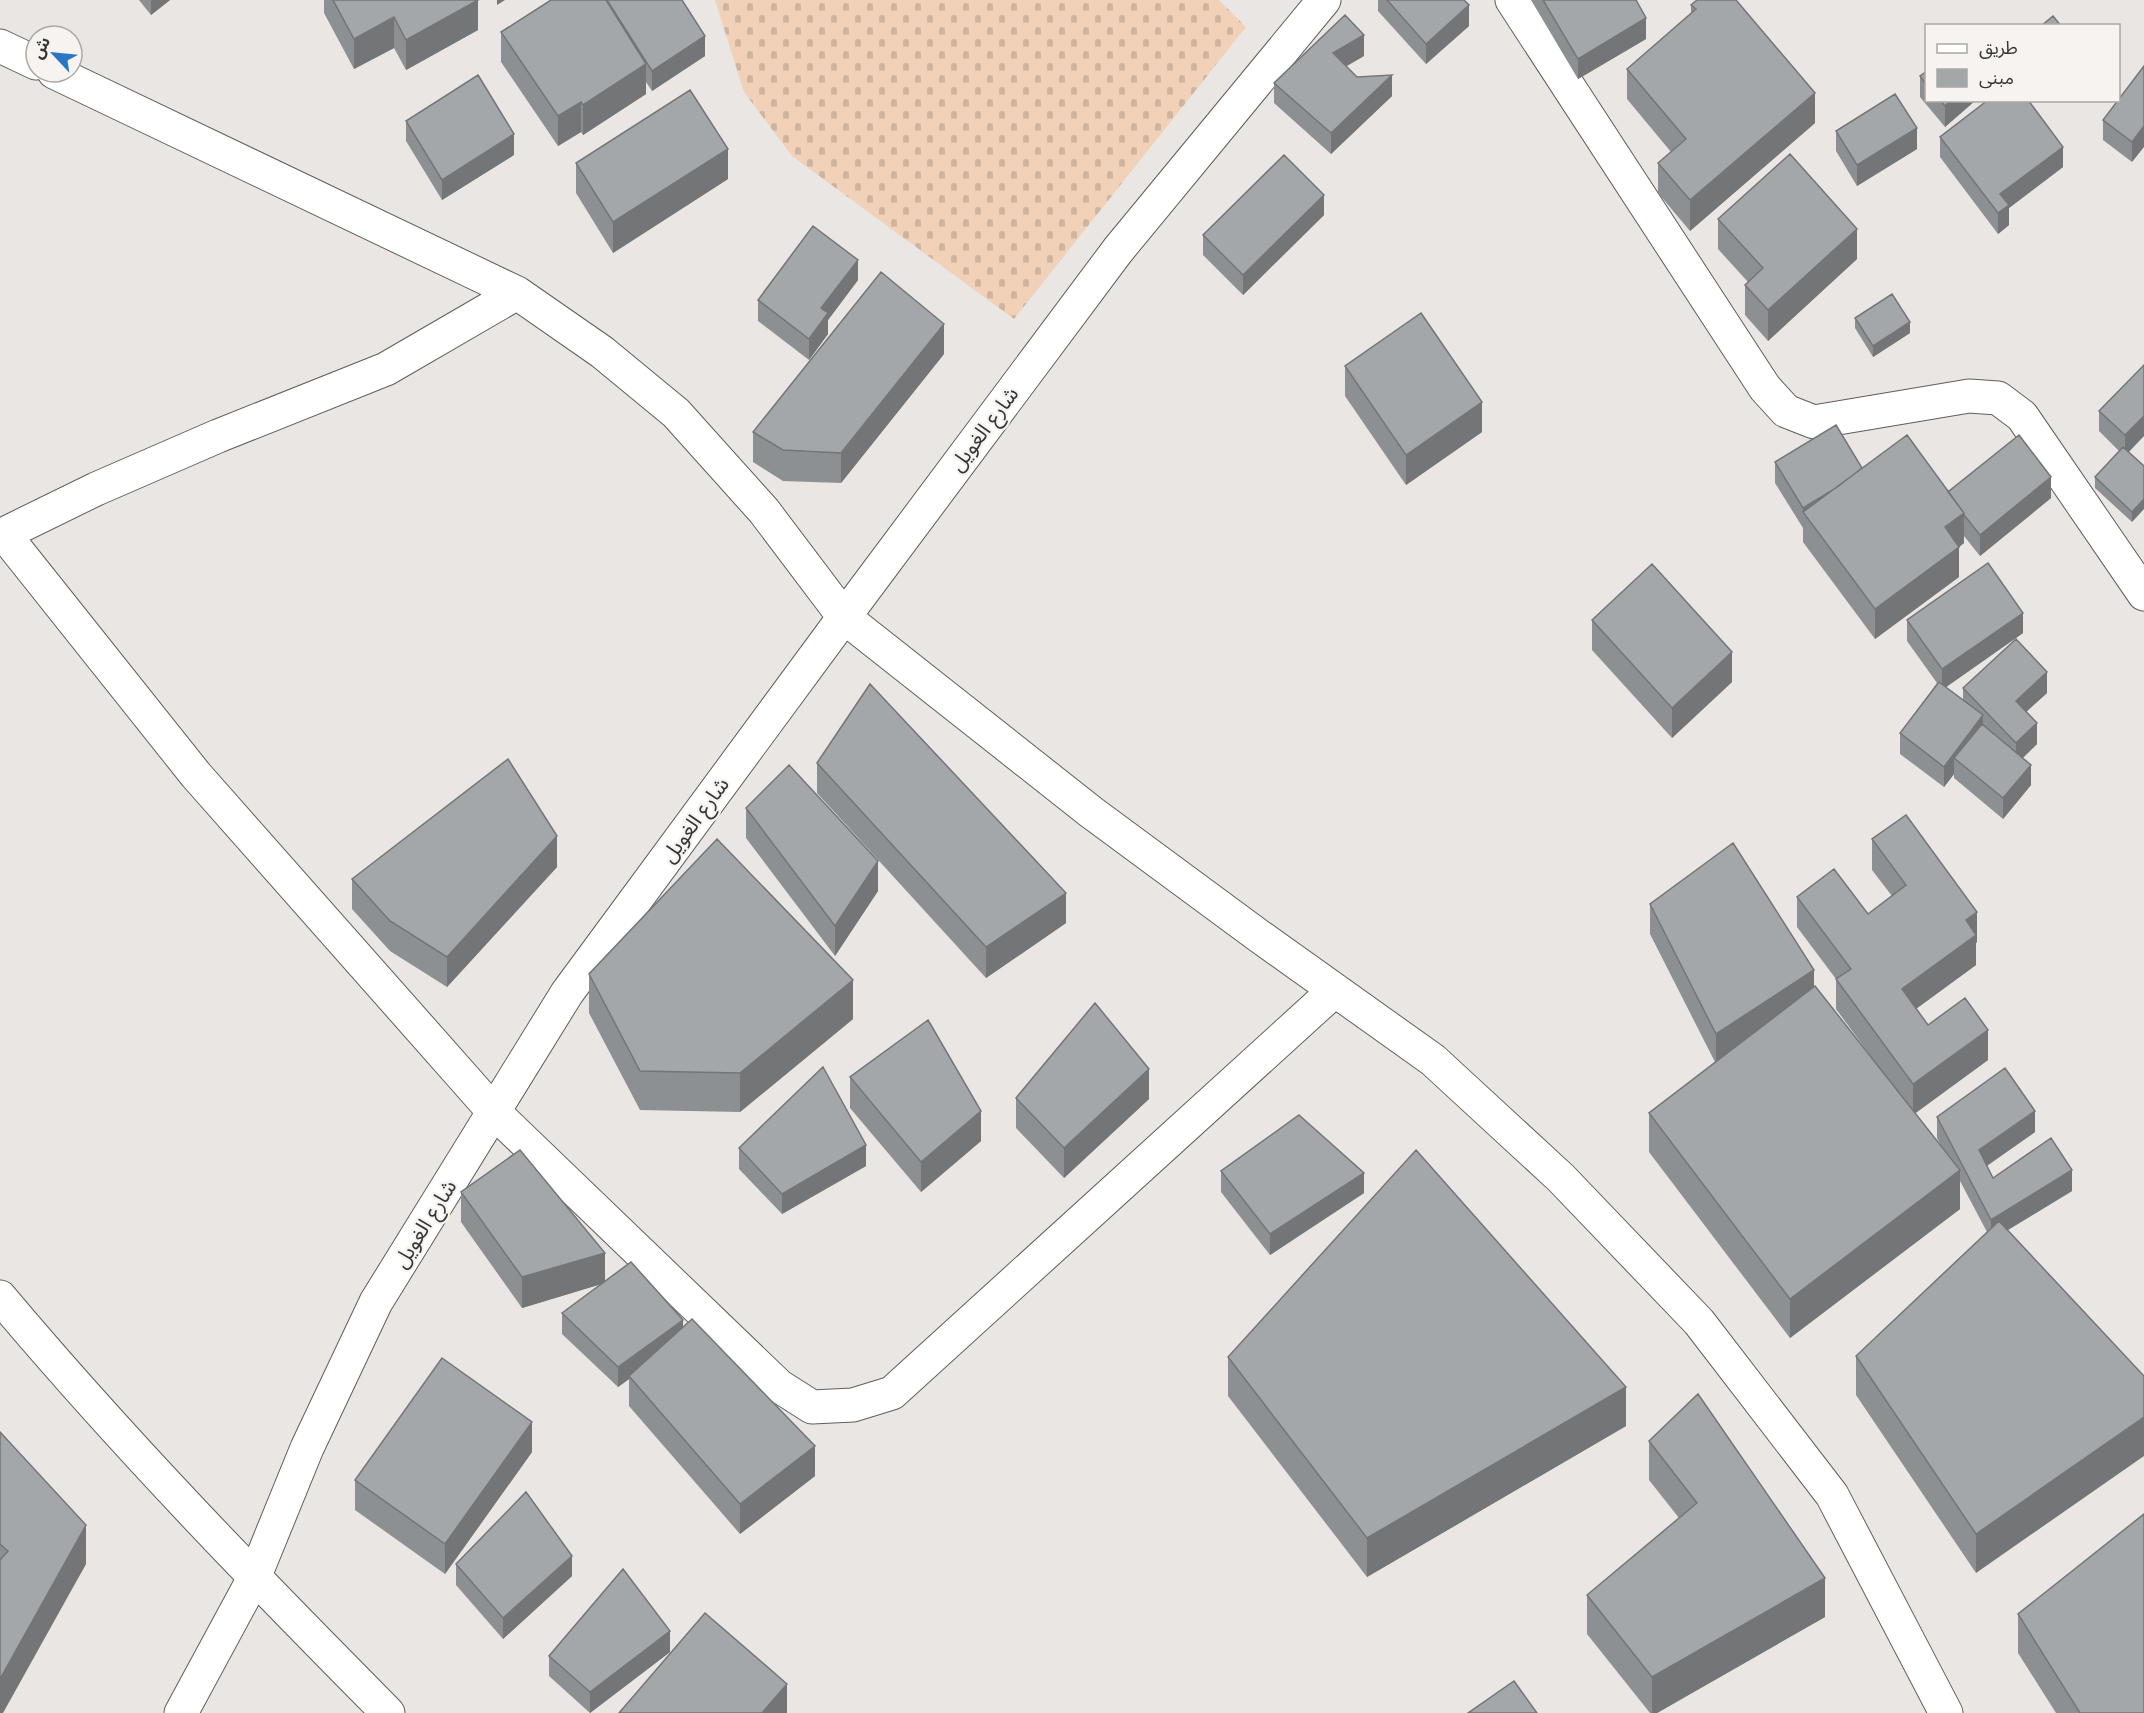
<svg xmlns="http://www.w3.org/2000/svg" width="2144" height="1713" font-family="'DM Sans','Noto Sans Arabic',sans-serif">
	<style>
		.cemetery { fill: url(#cemetery-stones) }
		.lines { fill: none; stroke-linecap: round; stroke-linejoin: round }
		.minor-casing { stroke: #615e5c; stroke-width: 35 }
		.minor { stroke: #fff; stroke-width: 33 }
		.wall { fill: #8d9092 }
		.shaded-wall { fill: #737577 }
		.building { fill: #a4a7aa; stroke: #737577; stroke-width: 1.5 }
		.labels { text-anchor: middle; stroke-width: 4.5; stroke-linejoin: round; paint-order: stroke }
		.street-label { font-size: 21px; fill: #373635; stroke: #f6f3f0 }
	</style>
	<defs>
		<pattern id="cemetery-stones" width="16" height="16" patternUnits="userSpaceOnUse" patternTransform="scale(1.5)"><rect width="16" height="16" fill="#f1d1b8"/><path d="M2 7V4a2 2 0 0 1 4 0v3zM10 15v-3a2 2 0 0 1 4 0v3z" fill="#cfb49f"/></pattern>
	</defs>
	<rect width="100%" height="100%" fill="#e9e6e3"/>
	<path class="cemetery" d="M 715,0 L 1219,0 L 1246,27 L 1014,319 L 792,156 L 744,92 Z"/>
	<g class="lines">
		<g class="minor-casing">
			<path id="minor" d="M 1512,0 L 1765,388 L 1786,411 L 1814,422 L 1969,396 L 1998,398 L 2022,416 L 2144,594
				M 0,46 L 36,63
				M 54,72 L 517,293 L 602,352 L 676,413 L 764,511 L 844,617 L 1091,812 L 1259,936 L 1433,1060 L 1561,1178 L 1699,1322 L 1832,1495 L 1946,1713
				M 4,534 L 196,775 L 494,1112 L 779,1386 L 812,1407 L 853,1405 L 892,1393 L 1335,990
				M 0,536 L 96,489 L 218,436 L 386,369 L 517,293
				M 0,1297 C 122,1442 254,1578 388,1713
				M 181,1713 L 254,1578 L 307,1448 L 376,1302 L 567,993 L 844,617 L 1118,250 L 1324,0"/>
		</g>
		<use href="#minor" class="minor"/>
	</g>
	<path class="wall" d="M 139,0 L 170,0 L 151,15 Z
		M 324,0 L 478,0 L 478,30 L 406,70 L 394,48 L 354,69 L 324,13 Z
		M 551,0 L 682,0 L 705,56 L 652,91 L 646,82 L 646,94 L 583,135 L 581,132 L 558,146 L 501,62 L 501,32 Z
		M 1378,0 L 1464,0 L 1469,26 L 1426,64 L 1378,11 Z
		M 1531,0 L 1636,0 L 1646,39 L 1578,79 Z
		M 1691,5 L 1815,123 L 1690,231 L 1658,193 L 1658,163 L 1671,152 L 1627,99 L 1627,69 L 1691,13 Z
		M 1364,56 L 1346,66 L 1357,77 L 1392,96 L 1331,154 L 1274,103 L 1274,83 Z
		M 2144,66 L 2132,162 L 2103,140 L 2103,120 Z
		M 1926,72 L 1926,100 L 1976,100 L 1945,127 L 1920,97 L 1920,76 Z
		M 406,121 L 514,155 L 442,200 L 406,141 Z
		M 1836,131 L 1917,149 L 1857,186 L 1836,151 Z
		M 1940,137 L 2063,167 L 2009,208 L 2009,225 L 1998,234 L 1940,157 Z
		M 576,163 L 728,179 L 613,253 L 576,193 Z
		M 1324,215 L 1243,295 L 1203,255 L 1203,235 Z
		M 1718,219 L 1857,259 L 1768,341 L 1745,315 L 1745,285 L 1748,282 L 1718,249 Z
		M 858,280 L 828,320 L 828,334 L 809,360 L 758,321 L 758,300 Z
		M 1855,318 L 1910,333 L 1873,357 L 1855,328 Z
		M 944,354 L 841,483 L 783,481 L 753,462 L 753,432 Z
		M 2144,365 L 2129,452 L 2144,466 L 2132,522 L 2095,488 L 2095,477 L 2119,451 L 2099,431 L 2099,411 Z
		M 1345,366 L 1482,432 L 1406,485 L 1345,396 Z
		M 1775,462 L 1862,468 L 1948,492 L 2051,498 L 1980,556 L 1964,536 L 1964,543 L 1959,547 L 1959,577 L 1875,639 L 1803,542 L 1803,528 L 1775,483 Z
		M 1592,620 L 1732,682 L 1672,738 L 1592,650 Z
		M 1907,620 L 2023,633 L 1946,687 L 1963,700 L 1963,688 L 2047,693 L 2026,712 L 2037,744 L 2023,758 L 2031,785 L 2003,819 L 1954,778 L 1954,774 L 1944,787 L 1900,754 L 1900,733 L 1937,683 L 1907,641 Z
		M 817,763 L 1066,923 L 986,978 L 817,793 Z
		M 746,808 L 878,891 L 835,956 L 746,838 Z
		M 1872,839 L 1977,942 L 1976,943 L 1976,965 L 1916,1009 L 1928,1025 L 1988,1060 L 1915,1113 L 1942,1148 L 1937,1138 L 1937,1117 L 2035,1132 L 1987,1166 L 1993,1178 L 2072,1191 L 2008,1230 L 1976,1573 L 1856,1395 L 1856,1356 L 1987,1232 L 1960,1181 L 1960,1209 L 1790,1338 L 1649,1152 L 1649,1113 L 1715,1062 L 1650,934 L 1650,904 L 1814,987 L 1878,1066 L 1836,1009 L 1836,979 L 1797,927 L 1797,897 L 1868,914 L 1892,896 L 1872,870 Z
		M 557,867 L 447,987 L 390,951 L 352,909 L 352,879 Z
		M 589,974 L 853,1019 L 740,1112 L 640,1110 L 589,1013 Z
		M 850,1077 L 981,1141 L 921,1192 L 850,1108 Z
		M 1016,1098 L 1149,1099 L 1064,1178 L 1016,1128 Z
		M 739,1148 L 866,1166 L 782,1214 L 739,1169 Z
		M 1221,1171 L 1364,1193 L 1270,1255 L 1221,1192 Z
		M 461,1192 L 605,1281 L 683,1327 L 815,1476 L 740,1534 L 629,1406 L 629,1379 L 618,1387 L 562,1334 L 562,1313 L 601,1284 L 522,1308 L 461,1222 Z
		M 1228,1357 L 1626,1426 L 1367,1577 L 1228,1396 Z
		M 0,1432 L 86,1564 L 0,1713 Z
		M 1649,1441 L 1825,1617 L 1657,1713 L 1650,1713 L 1587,1634 L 1587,1595 L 1679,1518 L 1649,1480 Z
		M 532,1452 L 445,1574 L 355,1510 L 355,1480 Z
		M 456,1564 L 572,1576 L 503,1639 L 456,1585 Z
		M 2018,1614 L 2144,1713 L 2056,1713 L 2018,1653 Z
		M 670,1652 L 590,1713 L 549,1676 L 549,1656 Z"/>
	<path class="shaded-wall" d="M 151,0 L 170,0 L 151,15 Z
		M 478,0 L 478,30 L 406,70 L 406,40 Z
		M 497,0 L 505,0 L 497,5 Z
		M 1469,5 L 1469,26 L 1426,64 L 1426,44 Z
		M 394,17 L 394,48 L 354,69 L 354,39 Z
		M 1646,18 L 1646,39 L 1578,79 L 1578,59 Z
		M 1364,35 L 1364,56 L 1333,74 L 1333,53 Z
		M 705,36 L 705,56 L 652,91 L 652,71 Z
		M 646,64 L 646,94 L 583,135 L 583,105 Z
		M 1392,75 L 1392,96 L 1331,154 L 1331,133 Z
		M 1815,93 L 1815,123 L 1690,231 L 1690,200 Z
		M 1951,100 L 1976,100 L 1945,127 L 1945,106 Z
		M 581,102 L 581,132 L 558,146 L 558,116 Z
		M 2144,126 L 2144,147 L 2132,162 L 2132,142 Z
		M 1917,128 L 1917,149 L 1857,186 L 1857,165 Z
		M 514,134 L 514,155 L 442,200 L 442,180 Z
		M 2063,147 L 2063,167 L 2009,208 L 2009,225 L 1998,234 L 1998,213 L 2000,194 Z
		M 728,149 L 728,179 L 613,253 L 613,222 Z
		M 1324,195 L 1324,215 L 1243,295 L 1243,275 Z
		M 1857,229 L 1857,259 L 1768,341 L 1768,310 Z
		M 858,260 L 858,280 L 828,320 L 828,334 L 809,360 L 809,339 L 821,308 Z
		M 1910,322 L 1910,333 L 1873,357 L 1873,346 Z
		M 944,324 L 944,354 L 841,483 L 841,453 Z
		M 1482,402 L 1482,432 L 1406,485 L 1406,455 Z
		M 2144,416 L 2144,436 L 2125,456 L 2125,435 Z
		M 1864,471 L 1803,512 L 1803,528 L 1803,508 Z
		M 2051,477 L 2051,498 L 1980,556 L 1980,535 Z
		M 2144,499 L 2144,509 L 2132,522 L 2132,512 Z
		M 1964,513 L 1964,543 L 1959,547 L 1959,577 L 1875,639 L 1875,609 L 1945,527 Z
		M 2023,613 L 2023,633 L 1942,690 L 1942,669 Z
		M 1732,652 L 1732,682 L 1672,738 L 1672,708 Z
		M 2047,672 L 2047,693 L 2016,721 L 2016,701 Z
		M 1983,715 L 1983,735 L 1954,758 L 1954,774 L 1944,787 L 1944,767 Z
		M 2037,723 L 2037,744 L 2016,764 L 2016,743 Z
		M 2031,765 L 2031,785 L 2003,819 L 2003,798 Z
		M 557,836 L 557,867 L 447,987 L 447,957 Z
		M 878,861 L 878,891 L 835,956 L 835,926 Z
		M 1066,893 L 1066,923 L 986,978 L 986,947 Z
		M 1977,912 L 1977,942 L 1976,943 L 1976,965 L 1902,1019 L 1902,989 L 1966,920 Z
		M 1814,970 L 1814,1000 L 1716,1064 L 1716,1034 Z
		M 853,980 L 853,1019 L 740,1112 L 740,1073 Z
		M 1988,1030 L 1988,1060 L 1913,1115 L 1913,1084 Z
		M 1149,1069 L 1149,1099 L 1064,1178 L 1064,1148 Z
		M 981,1111 L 981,1141 L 921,1192 L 921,1162 Z
		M 2035,1111 L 2035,1132 L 1979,1171 L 1979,1150 Z
		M 866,1145 L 866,1166 L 782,1214 L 782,1194 Z
		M 1960,1170 L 1960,1209 L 1790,1338 L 1790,1299 Z
		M 2072,1170 L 2072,1191 L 1991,1240 L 1991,1220 Z
		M 1364,1173 L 1364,1193 L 1270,1255 L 1270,1234 Z
		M 605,1253 L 605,1283 L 522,1308 L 522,1277 Z
		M 683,1320 L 683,1341 L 629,1376 L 629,1379 L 618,1387 L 618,1367 Z
		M 1626,1387 L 1626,1426 L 1367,1577 L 1367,1538 Z
		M 2144,1417 L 2144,1456 L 1976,1573 L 1976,1534 Z
		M 532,1422 L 532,1452 L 445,1574 L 445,1544 Z
		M 815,1446 L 815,1476 L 740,1534 L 740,1504 Z
		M 86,1525 L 86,1564 L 3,1713 L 0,1713 L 0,1679 Z
		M 572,1556 L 572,1576 L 503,1639 L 503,1618 Z
		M 1825,1578 L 1825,1617 L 1657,1713 L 1652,1713 L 1652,1677 Z
		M 670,1631 L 670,1652 L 590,1713 L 590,1692 Z
		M 787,1684 L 787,1713 L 762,1713 Z"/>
	<path class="building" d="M 333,0 L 478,0 L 406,40 L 394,17 L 354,39 Z
		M 551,0 L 606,0 L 646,64 L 583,105 L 581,102 L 558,116 L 501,32 Z
		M 607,0 L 682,0 L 705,36 L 652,71 Z
		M 1387,0 L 1464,0 L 1469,5 L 1426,44 Z
		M 1543,0 L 1636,0 L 1646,18 L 1578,59 Z
		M 1697,0 L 1736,0 L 1815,93 L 1690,200 L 1658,163 L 1686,139 L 1627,69 L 1696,9 L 1691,5 Z
		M 1345,15 L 1364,35 L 1333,53 L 1357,77 L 1392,75 L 1331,133 L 1274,83 Z
		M 2053,16 L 2061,26 L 2041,26 Z
		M 2144,66 L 2144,126 L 2132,142 L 2103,120 Z
		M 1926,72 L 1926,84 L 1920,76 Z
		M 478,75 L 514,134 L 442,180 L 406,121 Z
		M 690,90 L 728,149 L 613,222 L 576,163 Z
		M 1895,94 L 1917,128 L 1857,165 L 1836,131 Z
		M 1940,100 L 1951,100 L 1945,106 Z
		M 1988,100 L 2028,100 L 2063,147 L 2000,194 L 2009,205 L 1998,213 L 1940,137 Z
		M 1790,154 L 1857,229 L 1768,310 L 1745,285 L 1763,268 L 1718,219 Z
		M 1284,155 L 1324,195 L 1243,275 L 1203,235 Z
		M 813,226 L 858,260 L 821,308 L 828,313 L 809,339 L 758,300 Z
		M 881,272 L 944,324 L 841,453 L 783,450 L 753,432 Z
		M 1892,294 L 1910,322 L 1873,346 L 1855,318 Z
		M 1421,313 L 1482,402 L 1406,455 L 1345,366 Z
		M 2144,365 L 2144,416 L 2125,435 L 2099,411 Z
		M 1836,425 L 1862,468 L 1836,488 L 1803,508 L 1775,462 Z
		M 1907,435 L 1964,513 L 1945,527 L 1959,547 L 1875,609 L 1803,512 Z
		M 2019,435 L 2051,477 L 1980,535 L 1964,515 L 1964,513 L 1948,492 Z
		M 2123,447 L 2144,466 L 2144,499 L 2132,512 L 2095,477 Z
		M 1988,563 L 2023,613 L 1942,669 L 1907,620 Z
		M 1652,564 L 1732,652 L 1672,708 L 1592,620 Z
		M 2016,639 L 2047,672 L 2016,701 L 2037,723 L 2016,743 L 1963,688 Z
		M 1939,682 L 1983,715 L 1944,767 L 1900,733 Z
		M 870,684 L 1066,893 L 986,947 L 817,763 Z
		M 1982,724 L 2031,765 L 2003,798 L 1954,758 Z
		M 508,759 L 557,836 L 447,957 L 390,921 L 352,879 Z
		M 789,765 L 878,861 L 835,926 L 746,808 Z
		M 1906,815 L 1977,912 L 1966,920 L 1976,935 L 1902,989 L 1928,1025 L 1965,998 L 1988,1030 L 1913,1084 L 1836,979 L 1851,969 L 1797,897 L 1834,869 L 1868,914 L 1906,885 L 1872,839 Z
		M 717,839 L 853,980 L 740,1073 L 640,1071 L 589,974 Z
		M 1733,843 L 1814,970 L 1716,1034 L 1650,904 Z
		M 1815,986 L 1960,1170 L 1790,1299 L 1649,1113 Z
		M 1095,1003 L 1149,1069 L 1064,1148 L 1016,1098 Z
		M 928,1020 L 981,1111 L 921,1162 L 850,1077 Z
		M 823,1067 L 866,1145 L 782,1194 L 739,1148 Z
		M 2005,1068 L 2035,1111 L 1979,1150 L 1993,1178 L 2051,1138 L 2072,1170 L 1991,1220 L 1937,1117 Z
		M 1299,1115 L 1364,1173 L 1270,1234 L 1221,1171 Z
		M 520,1150 L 605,1253 L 522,1277 L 461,1192 Z
		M 1416,1150 L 1626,1387 L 1367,1538 L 1228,1357 Z
		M 1999,1221 L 2144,1376 L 2144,1417 L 1976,1534 L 1856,1356 Z
		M 631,1262 L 683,1320 L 618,1367 L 562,1313 Z
		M 692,1319 L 815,1446 L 740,1504 L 629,1376 Z
		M 442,1358 L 532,1422 L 445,1544 L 355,1480 Z
		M 1698,1394 L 1825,1578 L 1652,1677 L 1587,1595 L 1697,1503 L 1649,1441 Z
		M 0,1432 L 86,1525 L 0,1679 L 0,1560 L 8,1551 L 0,1544 Z
		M 526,1492 L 572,1556 L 503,1618 L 456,1564 Z
		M 2144,1514 L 2144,1713 L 2080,1713 L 2018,1614 Z
		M 623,1569 L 670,1631 L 590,1692 L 549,1656 Z
		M 705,1613 L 787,1684 L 762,1713 L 619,1713 Z
		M 1514,1681 L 1537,1713 L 1468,1713 Z"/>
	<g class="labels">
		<g class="street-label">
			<text transform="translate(984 429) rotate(-53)" y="7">شارع الغويل</text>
			<text transform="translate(695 820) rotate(-54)" y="7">شارع الغويل</text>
			<text transform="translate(425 1224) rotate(-58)" y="7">شارع الغويل</text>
		</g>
	</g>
	<rect x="1925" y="24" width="195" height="78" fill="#f6f3f0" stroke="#aaa7a5" stroke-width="1.5"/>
	<rect x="1937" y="44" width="30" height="9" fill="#ffffff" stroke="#aaa7a5" stroke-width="1.5"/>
	<text x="1979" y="54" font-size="18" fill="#373635">طريق</text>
	<rect x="1937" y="69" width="30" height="18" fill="#a4a7aa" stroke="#aaa7a5" stroke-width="1.5"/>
	<text x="1979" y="84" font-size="18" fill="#373635">مبنى</text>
	<g transform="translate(54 54) rotate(296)"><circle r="28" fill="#f6f3f0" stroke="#aaa7a5" stroke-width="1.5"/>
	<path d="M0-4.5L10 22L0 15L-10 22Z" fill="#2a76c6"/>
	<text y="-9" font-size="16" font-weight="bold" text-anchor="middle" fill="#373635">ش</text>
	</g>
</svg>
